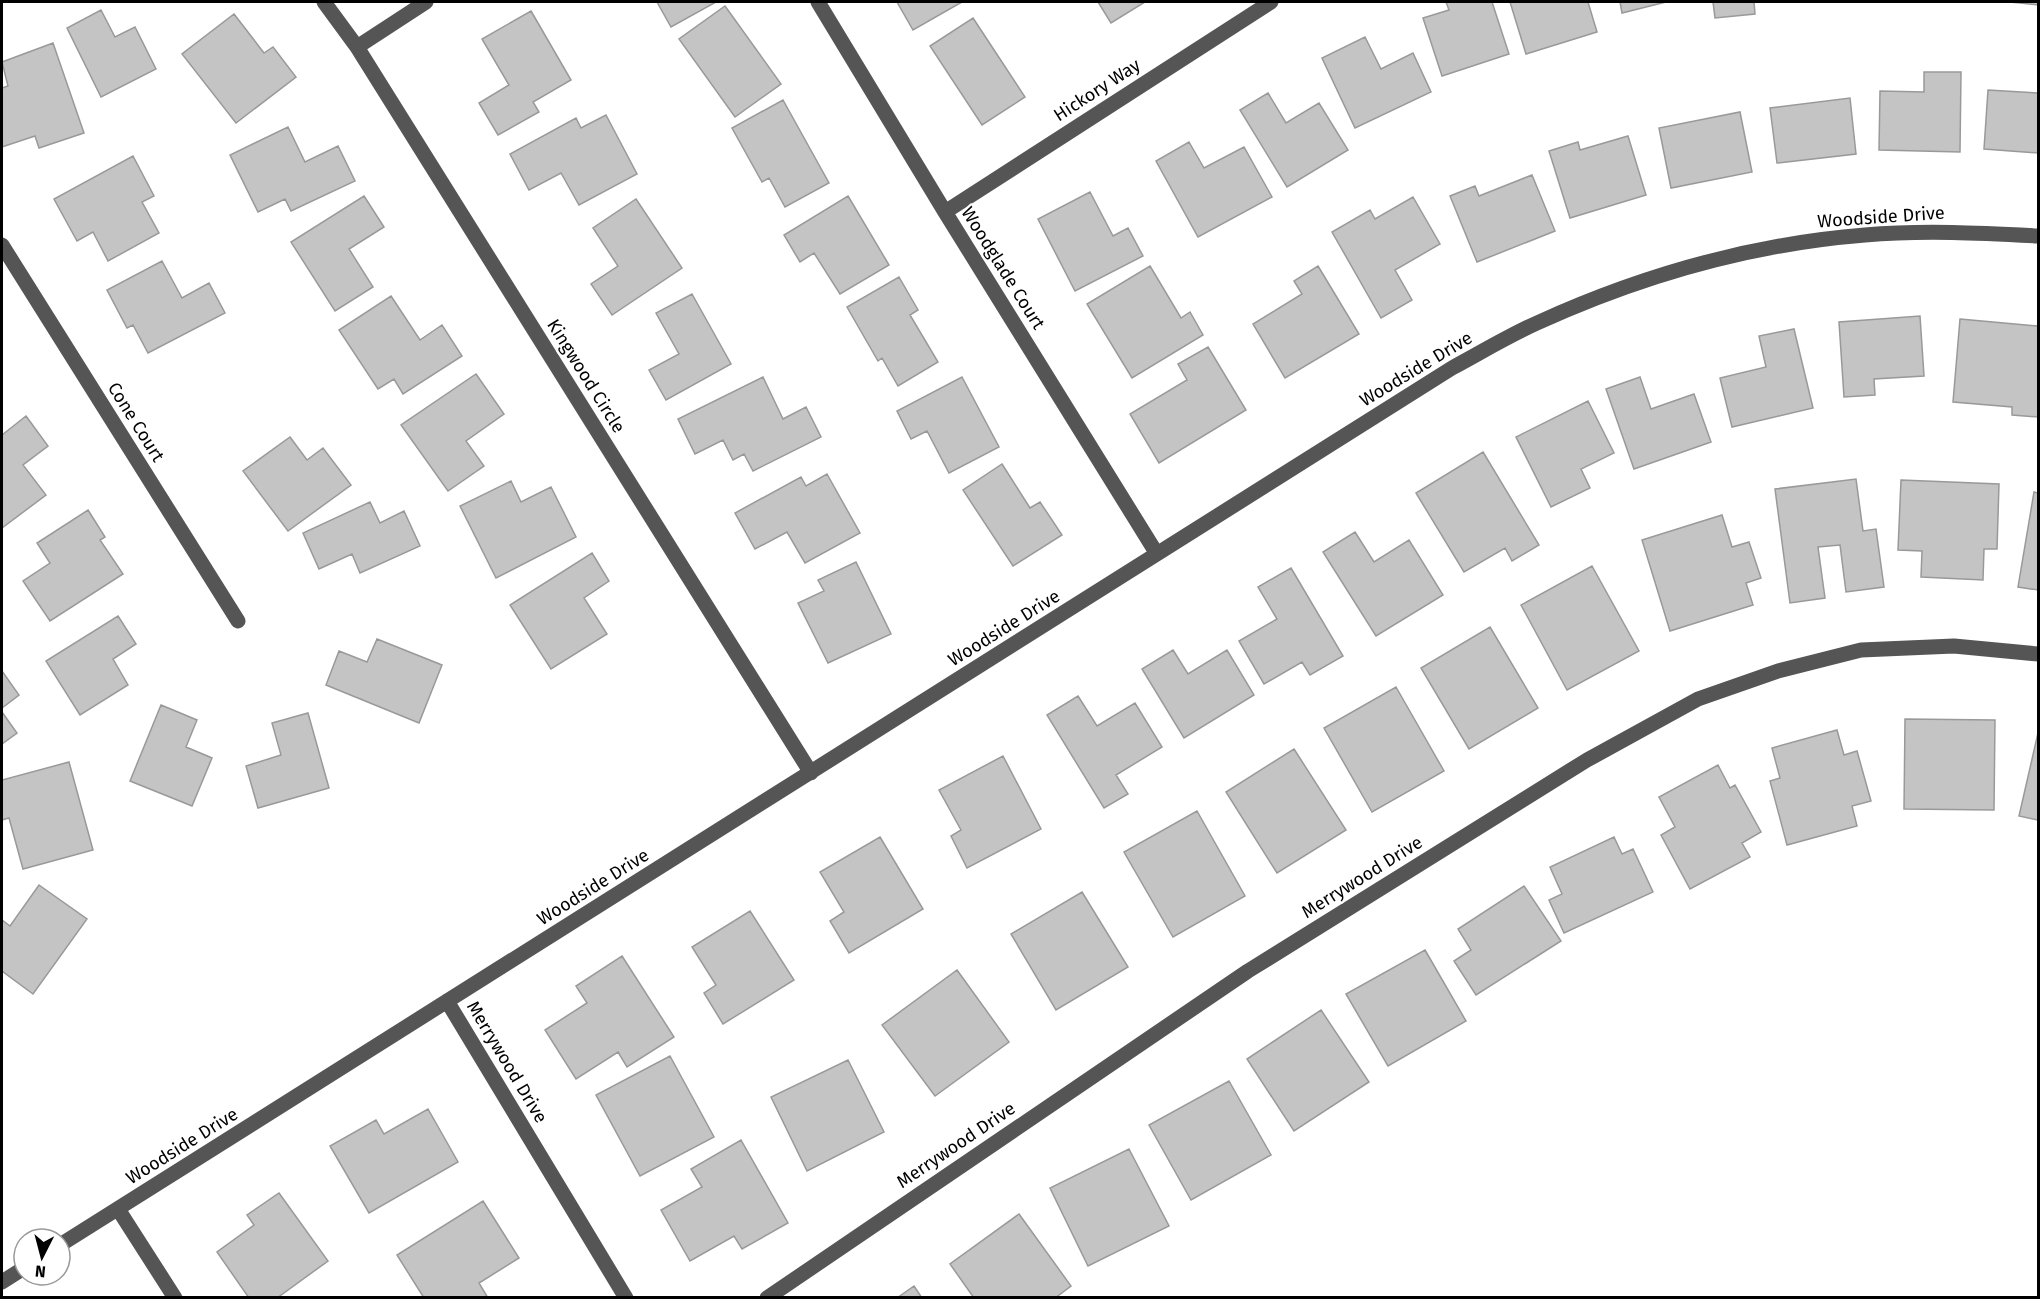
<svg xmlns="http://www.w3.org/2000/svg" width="2040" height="1299" font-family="'Fira Sans',sans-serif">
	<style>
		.building { fill: #c4c4c4; stroke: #999; stroke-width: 1.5 }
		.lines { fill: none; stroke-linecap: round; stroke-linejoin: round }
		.minor { stroke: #555; stroke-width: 15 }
		.labels { text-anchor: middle; stroke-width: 4.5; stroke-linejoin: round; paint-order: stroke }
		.street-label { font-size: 18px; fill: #000; stroke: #fff }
	</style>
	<rect width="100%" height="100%" fill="#fff"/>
	<path class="building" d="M 657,2 L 716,2 L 671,27 Z
		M 897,2 L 962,2 L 913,30 Z
		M 1098,2 L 1145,2 L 1111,23 Z
		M 1446,2 L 1492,2 L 1509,54 L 1442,76 L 1423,18 L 1449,10 Z
		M 1510,2 L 1588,2 L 1597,32 L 1526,54 Z
		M 1620,2 L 1666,2 L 1622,13 Z
		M 1713,2 L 1754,2 L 1755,14 L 1715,18 Z
		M 2010,2 L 2038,2 L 2038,5 Z
		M 725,6 L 781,84 L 735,117 L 679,39 Z
		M 101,10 L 115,37 L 135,27 L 156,69 L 101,97 L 67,28 Z
		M 531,11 L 571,80 L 533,102 L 539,112 L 498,135 L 479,103 L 509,85 L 482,39 Z
		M 234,14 L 264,53 L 273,47 L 296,77 L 236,123 L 182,54 Z
		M 973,18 L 1025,97 L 982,125 L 930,46 Z
		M 1365,37 L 1381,69 L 1413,53 L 1431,92 L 1355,128 L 1322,58 Z
		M 53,43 L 84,133 L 39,148 L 35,136 L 2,147 L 2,88 L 8,86 L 2,62 Z
		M 1924,72 L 1961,72 L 1960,152 L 1879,150 L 1880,91 L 1924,92 Z
		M 1988,90 L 2038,93 L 2038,153 L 1984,149 Z
		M 1268,93 L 1286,123 L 1319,103 L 1348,150 L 1287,187 L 1240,110 Z
		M 1850,98 L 1856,154 L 1777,163 L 1770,108 Z
		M 783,100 L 829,183 L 785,207 L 769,178 L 762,182 L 732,128 Z
		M 1740,112 L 1752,172 L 1671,188 L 1659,128 Z
		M 606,115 L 637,174 L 579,205 L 561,173 L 529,190 L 510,154 L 576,118 L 581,128 Z
		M 288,127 L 305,162 L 338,146 L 355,181 L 291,211 L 285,199 L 258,212 L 230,155 Z
		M 1628,136 L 1646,195 L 1570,218 L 1549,151 L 1578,142 L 1580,150 Z
		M 1189,142 L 1204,168 L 1244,147 L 1272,197 L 1198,237 L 1156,161 Z
		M 133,156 L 154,196 L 142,202 L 159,233 L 108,261 L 93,232 L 77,241 L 54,199 Z
		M 1532,175 L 1555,231 L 1477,262 L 1450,196 L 1475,186 L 1479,196 Z
		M 1090,192 L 1113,236 L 1128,228 L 1143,256 L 1075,291 L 1038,219 Z
		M 364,196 L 384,227 L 349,249 L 373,287 L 335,311 L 291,242 Z
		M 848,196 L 889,265 L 840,294 L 814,253 L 800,262 L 784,235 Z
		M 1413,197 L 1440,244 L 1395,270 L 1412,300 L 1381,318 L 1332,232 L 1370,210 L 1375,219 Z
		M 636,199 L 682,268 L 612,315 L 591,284 L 618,266 L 593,228 Z
		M 162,261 L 182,298 L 209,283 L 225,313 L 148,353 L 133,325 L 127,328 L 107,290 Z
		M 1150,266 L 1181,318 L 1190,312 L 1203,335 L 1132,378 L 1087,304 Z
		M 1318,266 L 1359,334 L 1285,378 L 1253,324 L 1302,294 L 1294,281 Z
		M 899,277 L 918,310 L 910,315 L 938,362 L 898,386 L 882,358 L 878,361 L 847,307 Z
		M 692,294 L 731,364 L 666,400 L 649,370 L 679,354 L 656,313 Z
		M 391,296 L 420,340 L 442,325 L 462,356 L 403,394 L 394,379 L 378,389 L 339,330 Z
		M 1920,316 L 1924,376 L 1874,379 L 1875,395 L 1844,397 L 1839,322 Z
		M 1960,319 L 2038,326 L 2038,417 L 2012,415 L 2012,407 L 1953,402 Z
		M 1794,329 L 1813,408 L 1732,427 L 1720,378 L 1766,367 L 1759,336 Z
		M 1208,347 L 1246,410 L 1159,463 L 1130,414 L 1187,380 L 1178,364 Z
		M 476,374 L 504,414 L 466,441 L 484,466 L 448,491 L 401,425 Z
		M 763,377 L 783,419 L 806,407 L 821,437 L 753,471 L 744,454 L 733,460 L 723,440 L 695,454 L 678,419 Z
		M 962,377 L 999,447 L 949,473 L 927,431 L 911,439 L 897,411 Z
		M 1640,377 L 1651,409 L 1694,394 L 1711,442 L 1634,469 L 1606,389 Z
		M 1588,401 L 1614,453 L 1581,469 L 1590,488 L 1551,507 L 1516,437 Z
		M 26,416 L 48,446 L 23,465 L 46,495 L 2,528 L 2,435 Z
		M 290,437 L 307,460 L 323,448 L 351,485 L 288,531 L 243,471 Z
		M 1483,452 L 1539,545 L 1512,561 L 1505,548 L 1464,572 L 1416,493 Z
		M 1002,464 L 1030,508 L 1040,502 L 1062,535 L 1013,566 L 963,490 Z
		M 827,474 L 860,533 L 805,563 L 787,532 L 755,549 L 735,513 L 801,477 L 806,486 Z
		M 1856,479 L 1863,531 L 1876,529 L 1884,587 L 1846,592 L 1840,545 L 1818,547 L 1825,598 L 1790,603 L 1775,489 Z
		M 1901,480 L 1999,484 L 1997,549 L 1984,549 L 1983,580 L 1921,577 L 1922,551 L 1898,550 Z
		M 511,481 L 521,502 L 551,487 L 576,537 L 496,578 L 460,506 Z
		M 2034,492 L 2038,493 L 2038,590 L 2018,587 Z
		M 370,502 L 380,523 L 404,511 L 420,546 L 360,573 L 352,554 L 319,569 L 303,533 Z
		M 88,510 L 105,537 L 100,540 L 123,574 L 50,621 L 23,581 L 50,563 L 37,543 Z
		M 1722,515 L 1732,547 L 1749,542 L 1761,578 L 1746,583 L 1753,605 L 1670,631 L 1642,540 Z
		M 1355,532 L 1374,562 L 1409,540 L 1443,595 L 1376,636 L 1323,552 Z
		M 592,553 L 609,581 L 584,598 L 607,634 L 551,669 L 510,605 Z
		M 856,562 L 891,634 L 828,663 L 798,603 L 824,591 L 818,580 Z
		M 1592,566 L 1639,651 L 1567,690 L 1521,605 Z
		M 1291,568 L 1343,656 L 1310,675 L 1302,662 L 1264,684 L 1239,641 L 1277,619 L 1258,587 Z
		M 118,616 L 136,644 L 113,659 L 128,685 L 80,715 L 46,661 Z
		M 1490,627 L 1538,708 L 1469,749 L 1421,668 Z
		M 377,639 L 442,665 L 419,723 L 326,685 L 339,651 L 367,662 Z
		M 1173,650 L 1188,674 L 1227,650 L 1254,695 L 1184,738 L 1142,669 Z
		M 2,671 L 19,695 L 2,708 Z
		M 1396,687 L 1444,771 L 1372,812 L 1324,728 Z
		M 1078,696 L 1097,726 L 1135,703 L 1162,747 L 1116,775 L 1128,794 L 1104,808 L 1047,715 Z
		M 161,705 L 197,720 L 186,747 L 212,758 L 192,806 L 130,781 Z
		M 2,712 L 17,733 L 2,744 Z
		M 308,713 L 329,788 L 258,808 L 246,766 L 281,755 L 272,723 Z
		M 1905,719 L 1995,720 L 1994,810 L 1904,809 Z
		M 1837,730 L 1844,755 L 1857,751 L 1871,801 L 1852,806 L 1857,826 L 1787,845 L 1770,781 L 1780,778 L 1772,748 Z
		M 2038,733 L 2038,820 L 2019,816 Z
		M 1294,749 L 1346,830 L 1277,873 L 1226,792 Z
		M 1003,756 L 1041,829 L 967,868 L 951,836 L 961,830 L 939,790 Z
		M 69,762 L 93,850 L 23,869 L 9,818 L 2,820 L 2,780 Z
		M 1718,765 L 1730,788 L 1735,785 L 1761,832 L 1742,843 L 1750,857 L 1690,889 L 1661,835 L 1675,827 L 1659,797 Z
		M 1197,811 L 1245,896 L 1173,937 L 1124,852 Z
		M 880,837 L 923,909 L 849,953 L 830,921 L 844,912 L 820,872 Z
		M 1614,837 L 1622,854 L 1633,849 L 1653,892 L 1564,933 L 1549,900 L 1562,894 L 1550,867 Z
		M 39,885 L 87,919 L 33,994 L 2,971 L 2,920 L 10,926 Z
		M 1524,886 L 1561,941 L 1476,995 L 1454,961 L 1471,950 L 1458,929 Z
		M 1082,892 L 1128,967 L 1056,1010 L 1011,934 Z
		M 750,911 L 794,980 L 723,1024 L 704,993 L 716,985 L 692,947 Z
		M 1425,950 L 1466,1021 L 1388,1066 L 1346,994 Z
		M 622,956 L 674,1037 L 627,1067 L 618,1052 L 576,1079 L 545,1030 L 587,1003 L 576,986 Z
		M 957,970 L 1009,1042 L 935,1096 L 882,1025 Z
		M 1321,1010 L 1369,1082 L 1294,1131 L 1247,1059 Z
		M 670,1056 L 714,1137 L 640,1176 L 596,1095 Z
		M 848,1060 L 884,1132 L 807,1171 L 771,1097 Z
		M 1229,1081 L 1271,1155 L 1191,1200 L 1149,1125 Z
		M 428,1109 L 458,1162 L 369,1213 L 330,1146 L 376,1120 L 384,1134 Z
		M 741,1140 L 788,1223 L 742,1249 L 734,1236 L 690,1261 L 661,1210 L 702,1187 L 691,1169 Z
		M 1129,1149 L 1169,1226 L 1088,1266 L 1050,1188 Z
		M 279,1193 L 328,1261 L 277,1298 L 249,1298 L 217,1252 L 254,1225 L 247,1215 Z
		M 483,1201 L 519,1258 L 479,1283 L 488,1298 L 424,1298 L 397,1255 Z
		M 1019,1214 L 1071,1286 L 1055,1298 L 974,1298 L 950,1264 Z
		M 914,1286 L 922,1298 L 897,1298 Z"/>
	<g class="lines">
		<path class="minor" d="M 324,2 L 357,47 L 811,773
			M 818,2 L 945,212 L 1157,554
			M 357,47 L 426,2
			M 945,212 L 1271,2
			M 2,245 L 238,621
			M 447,1001 L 626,1298
			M 118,1209 L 175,1298
			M 60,1245 L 1452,368 C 1480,353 1508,336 1537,323 C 1640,276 1752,244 1865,235 C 1923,230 1981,233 2038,236
			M 2,1282 L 24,1268
			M 767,1298 L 1248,971 L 1587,760 L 1698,699 L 1778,671 L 1861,650 L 1954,646 L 2038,654"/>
	</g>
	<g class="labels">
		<g class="street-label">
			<text transform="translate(1097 90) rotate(-33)" y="6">Hickory Way</text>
			<text transform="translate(1881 217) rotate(-4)" y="6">Woodside Drive</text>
			<text transform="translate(1003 268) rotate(58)" y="6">Woodglade Court</text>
			<text transform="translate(1416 369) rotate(-31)" y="6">Woodside Drive</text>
			<text transform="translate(586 376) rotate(58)" y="6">Kingwood Circle</text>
			<text transform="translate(136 422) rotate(58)" y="6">Cone Court</text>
			<text transform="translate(1004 628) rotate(-32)" y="6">Woodside Drive</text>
			<text transform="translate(1362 877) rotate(-32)" y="6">Merrywood Drive</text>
			<text transform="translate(593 887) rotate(-32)" y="6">Woodside Drive</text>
			<text transform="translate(507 1062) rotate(59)" y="6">Merrywood Drive</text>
			<text transform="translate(956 1145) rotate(-34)" y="6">Merrywood Drive</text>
			<text transform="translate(182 1146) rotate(-32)" y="6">Woodside Drive</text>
		</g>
	</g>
	<rect width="2040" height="1299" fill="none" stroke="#000000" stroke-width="6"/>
	<g transform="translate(42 1257) rotate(186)"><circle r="28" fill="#ffffff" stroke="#999999" stroke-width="1.5"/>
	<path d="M0-4.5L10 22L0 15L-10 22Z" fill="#000000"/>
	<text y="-9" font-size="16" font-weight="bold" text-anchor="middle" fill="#000000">N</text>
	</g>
</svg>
